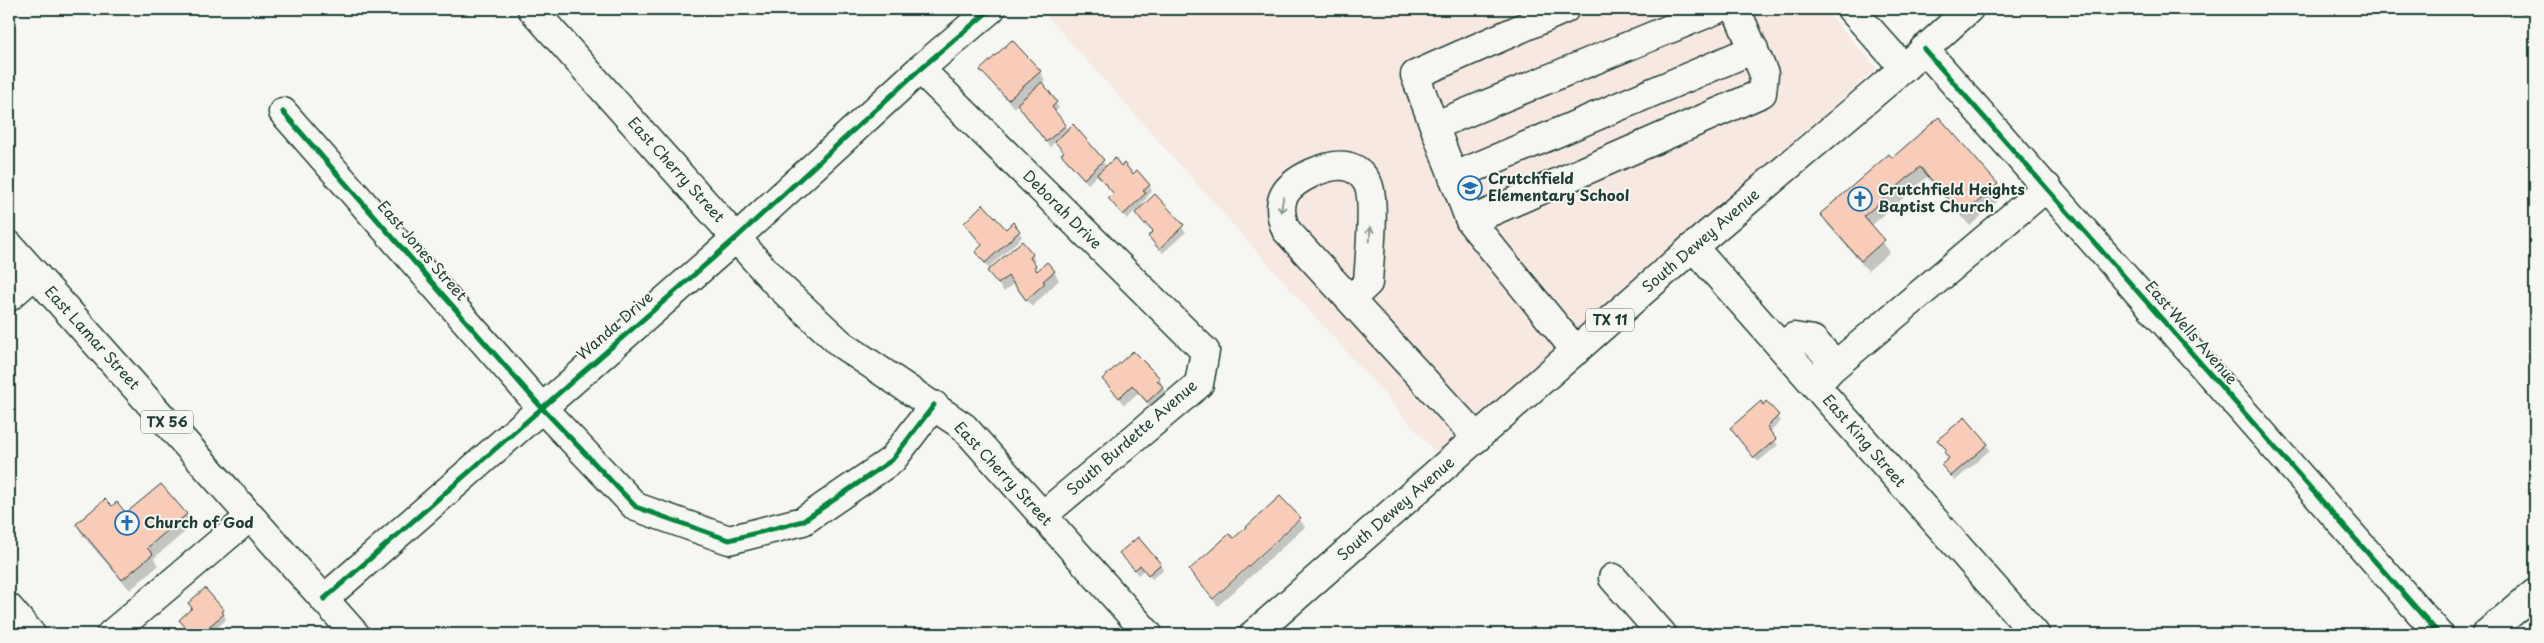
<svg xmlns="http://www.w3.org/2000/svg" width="2544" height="643" font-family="'Playpen Sans',sans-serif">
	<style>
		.built { fill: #f7e9e1 }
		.shadow { fill: #0003 }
		.building { fill: #f8ccb9; stroke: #1f3d34 }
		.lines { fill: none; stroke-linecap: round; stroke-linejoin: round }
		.minor-casing { stroke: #1f3d34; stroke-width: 31 }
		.major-casing { stroke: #1f3d34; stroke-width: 31 }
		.minor { stroke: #f6f6f2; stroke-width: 28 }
		.major { stroke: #f6f6f2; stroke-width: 28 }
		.cycleway-casing { stroke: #f6f6f2; stroke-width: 8 }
		.cycleway { stroke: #00873e; stroke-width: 5 }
		.oneway { stroke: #8a9a93 }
		.labels { text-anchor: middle; stroke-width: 4; stroke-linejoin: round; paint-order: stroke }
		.shield { fill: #f6f6f2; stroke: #60746d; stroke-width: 1 }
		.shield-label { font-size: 14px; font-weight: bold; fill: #1f3d34 }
		.street-label { font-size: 15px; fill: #1f3d34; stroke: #f6f6f2 }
		.poi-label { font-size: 15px; font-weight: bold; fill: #1f3d34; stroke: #f6f6f2; text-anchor: start }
	</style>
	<rect width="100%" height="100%" fill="#f6f6f2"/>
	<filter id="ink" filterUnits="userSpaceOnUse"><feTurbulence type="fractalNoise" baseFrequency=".02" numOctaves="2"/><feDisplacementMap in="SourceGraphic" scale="10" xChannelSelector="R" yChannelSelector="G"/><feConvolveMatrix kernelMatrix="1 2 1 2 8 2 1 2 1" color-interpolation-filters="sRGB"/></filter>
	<g filter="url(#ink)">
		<path class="built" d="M 1041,9 L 1824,9 L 1877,68 L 1437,454 Z"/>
		<path class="shadow" d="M 2519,9 L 2531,9 L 2524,15 Z
			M 982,70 L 1040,72 L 1045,80 L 1041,83 L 1059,108 L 1055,112 L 1068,131 L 1073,126 L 1107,167 L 1121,167 L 1149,185 L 1152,191 L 1141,205 L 1143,207 L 1155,196 L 1186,232 L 1163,253 L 1153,241 L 1154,232 L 1150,228 L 1148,229 L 1135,211 L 1127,219 L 1113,203 L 1114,194 L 1098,174 L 1088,184 L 1066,160 L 1063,154 L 1065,153 L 1056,141 L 1050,147 L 1018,103 L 1014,108 Z
			M 1892,160 L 1997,185 L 2003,196 L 1970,226 L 1927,177 L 1871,226 L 1890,252 L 1868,271 L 1828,225 L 1822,214 Z
			M 965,224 L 1019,232 L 1022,237 L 988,268 L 976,252 L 983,246 Z
			M 1032,254 L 1038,272 L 1054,271 L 1059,280 L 1032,307 L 1014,283 L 1004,292 L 988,271 Z
			M 1144,361 L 1159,378 L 1167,396 L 1152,409 L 1138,393 L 1124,405 L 1104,379 Z
			M 1763,407 L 1778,416 L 1781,421 L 1769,433 L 1778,445 L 1758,462 L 1731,429 Z
			M 1939,440 L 1987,445 L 1990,450 L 1955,481 L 1946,470 L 1950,459 L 1946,453 L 1948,451 Z
			M 111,508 L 126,515 L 186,515 L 192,526 L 154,558 L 158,566 L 130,590 L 83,536 L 77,525 Z
			M 1299,518 L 1212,598 L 1190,570 L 1234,540 Z
			M 1300,520 L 1305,527 L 1218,606 L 1213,600 Z
			M 1124,558 L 1160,564 L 1163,570 L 1152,579 L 1144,570 L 1138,575 Z
			M 223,611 L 226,620 L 210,634 L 192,634 L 184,625 Z"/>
		<path class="building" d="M 1012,40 L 1041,71 L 1008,100 L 980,70 Z
			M 1042,82 L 1057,102 L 1052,107 L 1066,125 L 1046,142 L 1017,104 Z
			M 1939,117 L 1998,184 L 1963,215 L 1920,167 L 1864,216 L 1885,240 L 1861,261 L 1820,214 L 1889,154 L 1892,158 Z
			M 1073,124 L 1104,160 L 1084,179 L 1061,154 L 1064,152 L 1055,142 Z
			M 1115,158 L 1121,166 L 1124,163 L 1133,174 L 1137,170 L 1150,185 L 1143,191 L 1146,193 L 1123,215 L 1108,198 L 1113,193 L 1097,174 Z
			M 1155,194 L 1184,225 L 1159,249 L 1148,236 L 1153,231 L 1146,223 L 1144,224 L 1135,213 Z
			M 983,204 L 1006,229 L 1013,222 L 1020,231 L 985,263 L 975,252 L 982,245 L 964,223 Z
			M 1022,241 L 1033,254 L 1030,258 L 1036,265 L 1034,268 L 1037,271 L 1047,262 L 1055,271 L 1043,281 L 1045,283 L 1026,300 L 1008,276 L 998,284 L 987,271 Z
			M 1133,351 L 1160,378 L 1157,380 L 1163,387 L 1147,402 L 1132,385 L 1119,398 L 1102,379 Z
			M 1761,401 L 1763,405 L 1766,401 L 1779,415 L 1767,427 L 1776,439 L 1754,458 L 1730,428 Z
			M 1965,417 L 1988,444 L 1951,476 L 1941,465 L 1949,458 L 1944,452 L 1947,450 L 1937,440 Z
			M 161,484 L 187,514 L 147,548 L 153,554 L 122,580 L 76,524 L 105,499 L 112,506 L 117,502 L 126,513 Z
			M 1280,496 L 1301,518 L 1213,599 L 1189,570 L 1229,534 L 1234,538 Z
			M 1138,537 L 1161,564 L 1148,575 L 1140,565 L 1135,570 L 1119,553 Z
			M 205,588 L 224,610 L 222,612 L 224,614 L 200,634 L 192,634 L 179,620 L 192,608 L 188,603 Z"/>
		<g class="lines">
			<g class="minor-casing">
				<path id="minor" d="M 532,9 L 777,284 L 841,344 L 964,427 L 1148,634
					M 1565,9 L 1415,75 L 1470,221 L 1576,351
					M 1851,9 L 1904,68
					M 1924,49 L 2439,634
					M 920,69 L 1205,351 L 1199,384 L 1042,516
					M 283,112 L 541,407 L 636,507 L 729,540 L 803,521 L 892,460 L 934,405
					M 1434,126 L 1718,9
					M 1453,177 L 1754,49
					M 1470,221 L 1762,93 L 1764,74 L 1736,9
					M 1693,247 L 2035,634
					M 9,297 L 35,274
					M 1351,299 L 1368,283 C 1369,261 1376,201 1368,184 C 1355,159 1332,164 1312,173 C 1284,186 1274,201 1286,230 L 1477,438
					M 1782,347 L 1794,337 L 1813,340 L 1826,354 L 1831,369 L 1820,381
					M 1831,369 L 2047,187
					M 1613,578 L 1662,634
					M 324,599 L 736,238 L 920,69 L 991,9
					M 9,608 L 31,634
					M 111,634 L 251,516
					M 2486,634 L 2535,593"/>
			</g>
			<g class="major-casing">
				<path id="major" d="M 9,245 L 355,634
					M 1254,634 L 1693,247 L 1904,68 L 1969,9"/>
			</g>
			<use href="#minor" class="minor"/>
			<use href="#major" class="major"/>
			<g class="cycleway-casing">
				<path id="cycleway" d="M 1924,49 L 2439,634
					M 283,112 L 541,407 L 636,507 L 729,540 L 803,521 L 892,460 L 934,405
					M 324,599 L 736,238 L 920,69 L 991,9"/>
			</g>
			<use href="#cycleway" class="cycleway"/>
		</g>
		<defs><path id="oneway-shaft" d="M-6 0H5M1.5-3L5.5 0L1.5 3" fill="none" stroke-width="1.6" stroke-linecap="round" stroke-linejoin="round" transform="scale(1.25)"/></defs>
		<g class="oneway">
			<use href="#oneway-shaft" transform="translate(1282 205) rotate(99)"/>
			<use href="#oneway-shaft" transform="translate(1370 234) rotate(-88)"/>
		</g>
	</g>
	<defs>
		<g id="school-ring" transform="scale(1.25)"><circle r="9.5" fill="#f6f6f2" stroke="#1f6fb2" stroke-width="1.5"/><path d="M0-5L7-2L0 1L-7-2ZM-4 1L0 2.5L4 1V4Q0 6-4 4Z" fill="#1f6fb2"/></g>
		<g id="church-ring" transform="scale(1.25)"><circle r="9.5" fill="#f6f6f2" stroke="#1f6fb2" stroke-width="1.5"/><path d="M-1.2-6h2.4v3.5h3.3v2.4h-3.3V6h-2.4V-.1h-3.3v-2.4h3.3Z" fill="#1f6fb2"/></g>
	</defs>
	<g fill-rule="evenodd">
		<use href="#school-ring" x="1470" y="188"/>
		<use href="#church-ring" x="1860" y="199"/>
		<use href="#church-ring" x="127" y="523"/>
	</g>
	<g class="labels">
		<g class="shield">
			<rect x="1586" y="308.5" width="48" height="23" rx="4"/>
			<rect x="141" y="410.5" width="52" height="23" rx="4"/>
		</g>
		<g class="shield-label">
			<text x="1610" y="325">TX 11</text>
			<text x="167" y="427">TX 56</text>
		</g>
		<g class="street-label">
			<text transform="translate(676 170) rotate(48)" y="5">East Cherry Street</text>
			<text transform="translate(1062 210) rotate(45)" y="5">Deborah Drive</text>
			<text transform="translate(1701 241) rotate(-41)" y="5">South Dewey Avenue</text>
			<text transform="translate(422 251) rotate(49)" y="5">East Jones Street</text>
			<text transform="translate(615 326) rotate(-41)" y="5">Wanda Drive</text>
			<text transform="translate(2191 333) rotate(49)" y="5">East Wells Avenue</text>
			<text transform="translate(92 338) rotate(48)" y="5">East Lamar Street</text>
			<text transform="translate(1132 438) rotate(-41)" y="5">South Burdette Avenue</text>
			<text transform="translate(1864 441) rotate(49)" y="5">East King Street</text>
			<text transform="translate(1003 474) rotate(47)" y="5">East Cherry Street</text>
			<text transform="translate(1396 509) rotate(-41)" y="5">South Dewey Avenue</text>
		</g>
		<g class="poi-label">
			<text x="1488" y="184">Crutchfield<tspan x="1488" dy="17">Elementary School</tspan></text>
			<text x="1878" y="195">Crutchfield Heights<tspan x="1878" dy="17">Baptist Church</tspan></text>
			<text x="144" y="528">Church of God</text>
		</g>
	</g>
	<rect width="2544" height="643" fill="none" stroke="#f6f6f2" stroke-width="30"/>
	<rect x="15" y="15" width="2514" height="613" fill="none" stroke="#1f3d34" stroke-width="2" filter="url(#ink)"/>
</svg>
